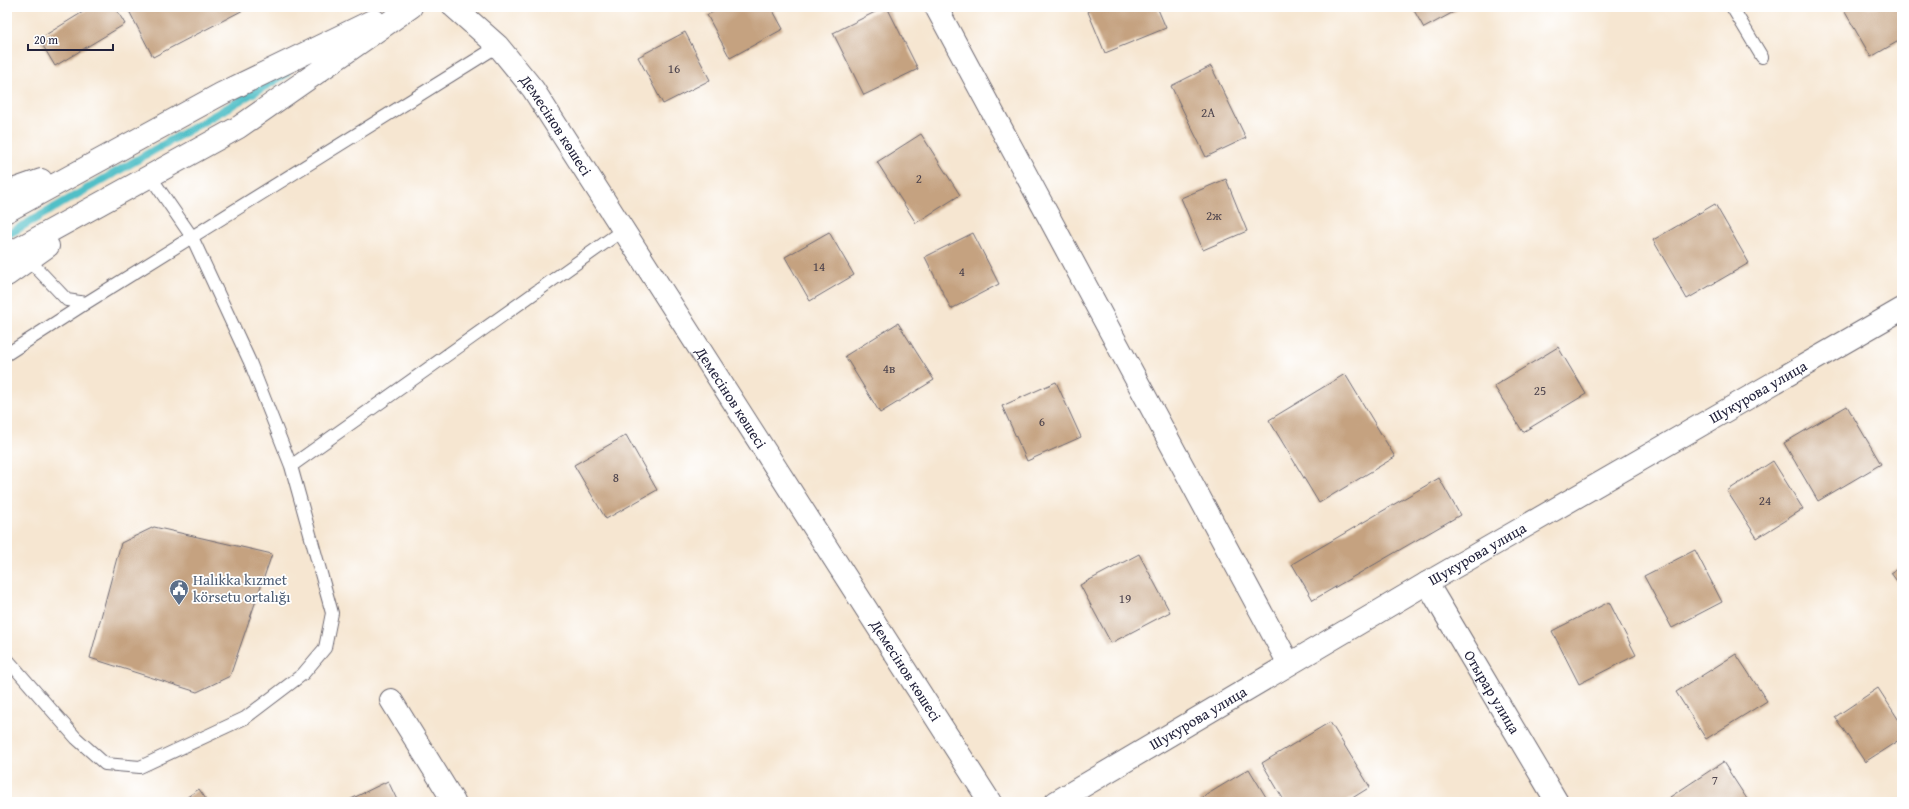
<svg xmlns="http://www.w3.org/2000/svg" width="1909" height="809" font-family="'Gentium Book Plus',serif">
	<style>
		.lines { fill: none; stroke-linecap: round; stroke-linejoin: round }
		.stream { stroke: #51bfc7; stroke-width: 8 }
		.building { fill: #c5a280 }
		.service-casing { stroke: #6c6770; stroke-width: 14 }
		.minor-casing { stroke: #6c6770; stroke-width: 24 }
		.tertiary-casing { stroke: #6c6770; stroke-width: 24 }
		.service { stroke: #fff; stroke-width: 12 }
		.minor { stroke: #fff; stroke-width: 22 }
		.tertiary { stroke: #fff; stroke-width: 22 }
		.labels { text-anchor: middle; stroke-width: 3.5; stroke-linejoin: round; paint-order: stroke }
		.number-label { font-size: 13px; fill: #4b424c }
		.street-label { font-size: 15px; fill: #22223b; stroke: #fff }
		.service-label { font-size: 15px; fill: #4e5e75; stroke: #fff; text-anchor: start }
	</style>
	<rect width="100%" height="100%" fill="#fff"/>
	<filter id="ink" filterUnits="userSpaceOnUse"><feTurbulence type="fractalNoise" baseFrequency=".025" numOctaves="2"/><feDisplacementMap in="SourceGraphic" scale="8" xChannelSelector="R" yChannelSelector="G"/><feConvolveMatrix kernelMatrix="1 2 1 2 8 2 1 2 1" color-interpolation-filters="sRGB"/></filter>
	<filter id="wash" filterUnits="userSpaceOnUse"><feTurbulence type="fractalNoise" baseFrequency=".012" numOctaves="4" result="noise"/><feDisplacementMap in="SourceGraphic" scale="16" xChannelSelector="R" yChannelSelector="G"/><feGaussianBlur stdDeviation="0.9" result="paint"/><feColorMatrix in="noise" values="0 0 0 0 0 0 0 0 0 0 0 0 0 0 0 0 0 1.4 0 .05"/><feComposite in="paint" operator="in"/></filter>
	<g filter="url(#wash)">
		<rect width="100%" height="100%" fill="#f6e6d1"/>
		<g class="lines">
			<path class="stream" d="M 7,235 L 286,74"/>
		</g>
		<g id="blocks">
			<path class="building" d="M 91,7 L 115,7 L 125,24 L 55,66 L 39,39 Z
				M 127,7 L 249,7 L 153,57 Z
				M 722,7 L 771,7 L 783,29 L 730,58 L 707,15 Z
				M 885,7 L 887,7 L 918,69 L 864,95 L 833,33 Z
				M 1086,7 L 1157,7 L 1166,28 L 1105,53 Z
				M 1412,7 L 1463,7 L 1424,28 Z
				M 1842,7 L 1902,7 L 1902,39 L 1871,57 Z
				M 685,32 L 710,80 L 663,104 L 638,57 Z
				M 1211,66 L 1246,138 L 1206,157 L 1171,86 Z
				M 921,134 L 960,195 L 916,223 L 877,162 Z
				M 1226,179 L 1247,231 L 1203,250 L 1181,198 Z
				M 1715,204 L 1749,263 L 1687,299 L 1653,240 Z
				M 829,232 L 854,275 L 810,301 L 785,257 Z
				M 973,233 L 999,284 L 951,309 L 925,257 Z
				M 898,323 L 934,380 L 880,413 L 845,356 Z
				M 1558,347 L 1586,394 L 1523,432 L 1494,386 Z
				M 1345,374 L 1395,457 L 1319,503 L 1269,420 Z
				M 1056,382 L 1081,437 L 1027,461 L 1002,406 Z
				M 1847,406 L 1881,464 L 1818,501 L 1784,443 Z
				M 626,435 L 657,490 L 606,519 L 574,465 Z
				M 1773,461 L 1803,509 L 1757,538 L 1727,491 Z
				M 1439,478 L 1460,515 L 1313,600 L 1292,564 Z
				M 154,527 L 272,554 L 230,676 L 197,692 L 90,658 L 121,543 Z
				M 1695,550 L 1722,602 L 1672,628 L 1644,576 Z
				M 1139,554 L 1170,612 L 1111,643 L 1080,585 Z
				M 1902,566 L 1902,588 L 1891,573 Z
				M 1609,602 L 1636,655 L 1579,684 L 1552,631 Z
				M 1736,654 L 1767,701 L 1706,739 L 1676,692 Z
				M 1878,688 L 1902,725 L 1902,738 L 1865,762 L 1835,717 Z
				M 1330,722 L 1370,787 L 1346,802 L 1285,802 L 1262,763 Z
				M 1723,762 L 1749,802 L 1673,802 L 1670,797 Z
				M 1249,769 L 1269,802 L 1199,802 L 1198,800 Z
				M 388,781 L 398,802 L 345,802 Z
				M 199,789 L 208,802 L 180,802 Z"/>
		</g>
	</g>
	<g filter="url(#ink)">
		<use href="#blocks" fill-opacity="0" stroke="#6c6770" stroke-width="1"/>
		<g class="lines">
			<g class="service-casing">
				<path id="service" d="M 1732,7 L 1762,57
					M 29,260 L 67,300 L 86,303 L 498,46
					M 7,354 L 86,303
					M 291,466 L 623,230
					M 7,659 L 76,738 L 105,764 L 140,767 L 245,718 L 303,674 L 325,648 L 332,613 L 291,466 L 250,362 L 192,237 L 150,176"/>
			</g>
			<g class="minor-casing">
				<g id="minor">
					<path id="s1" d="M 454,7 L 498,46 L 533,89 L 990,802"/>
					<path d="M 936,7 L 1289,664"/>
					<path id="s2" d="M 1427,583 L 1557,802"/>
					<path d="M 391,700 L 454,802"/>
					<path id="s3" d="M 1056,802 L 1427,583 L 1902,309"/>
				</g>
			</g>
			<g class="tertiary-casing">
				<path id="tertiary" d="M 7,192 L 41,180
					M 7,211 L 221,94 L 374,20
					M 7,255 L 239,127 L 411,7
					M 7,275 L 48,246"/>
			</g>
			<use href="#service" class="service"/>
			<use href="#minor" class="minor"/>
			<use href="#tertiary" class="tertiary"/>
		</g>
	</g>
	<defs>
		<g id="civic-pin" transform="scale(1)"><path d="M0 17L-7.5 6A9.5 9.5 0 1 1 7.5 6Z" fill="#5c6f8a" stroke="#fff"/><path d="M-.6-6.5H3V-4.5H.6V-3L4-1V1h2V6H-6V1h2V-1L-.6-3ZM-1.2 2.5V6h2.4V2.5Z" fill="#fff"/></g>
	</defs>
	<g fill-rule="evenodd">
		<use href="#civic-pin" x="179" y="589"/>
	</g>
	<g class="labels">
		<g class="number-label">
			<text x="674" y="73">16</text>
			<text x="1208" y="117">2А</text>
			<text x="919" y="183">2</text>
			<text x="1214" y="220">2ж</text>
			<text x="819" y="271">14</text>
			<text x="962" y="276">4</text>
			<text x="889" y="373">4в</text>
			<text x="1540" y="395">25</text>
			<text x="1042" y="426">6</text>
			<text x="616" y="482">8</text>
			<text x="1765" y="505">24</text>
			<text x="1125" y="603">19</text>
			<text x="1715" y="785">7</text>
		</g>
		<g class="street-label">
			<text dy="5" stroke="none"><textPath href="#s1" startOffset="157">Демесінов көшесі</textPath></text>
			<text dy="5" stroke="none"><textPath href="#s3" startOffset="813">Шукурова улица</textPath></text>
			<text dy="5" stroke="none"><textPath href="#s1" startOffset="481">Демесінов көшесі</textPath></text>
			<text dy="5" stroke="none"><textPath href="#s3" startOffset="489">Шукурова улица</textPath></text>
			<text dy="5" stroke="none"><textPath href="#s1" startOffset="805">Демесінов көшесі</textPath></text>
			<text dy="5" stroke="none"><textPath href="#s2" startOffset="127">Отырар улица</textPath></text>
			<text dy="5" stroke="none"><textPath href="#s3" startOffset="165">Шукурова улица</textPath></text>
		</g>
		<g class="service-label">
			<text x="193" y="585">Halıkka kızmet<tspan x="193" dy="17">körsetu ortalığı</tspan></text>
		</g>
	</g>
	<rect width="1909" height="809" fill="none" stroke="#fff" stroke-width="24"/>
	<path d="M28 44v6h85v-6" fill="none" stroke="#22223b" stroke-width="2"/>
	<text x="34" y="44" font-size="12" fill="#22223b" stroke="#ffffff" stroke-width="3" paint-order="stroke">20 m</text>
</svg>
